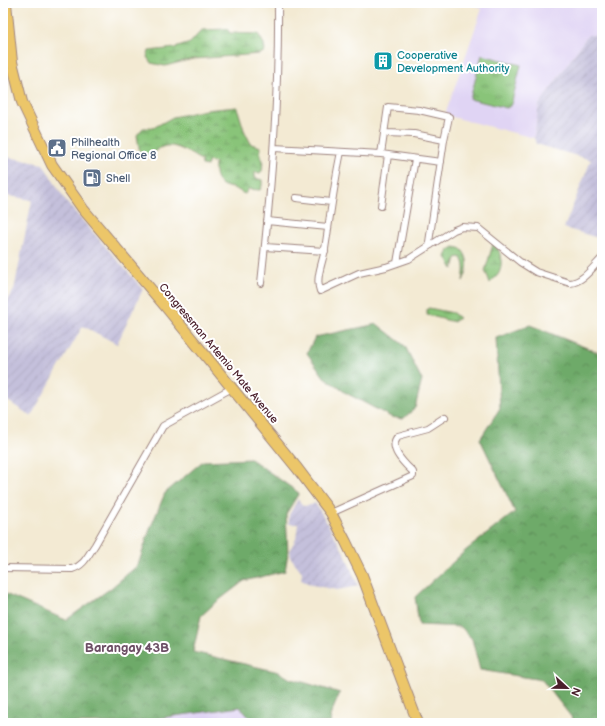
<svg xmlns="http://www.w3.org/2000/svg" width="605" height="726" font-family="'Balsamiq Sans',sans-serif">
	<style>
		.built { fill: #e0d4f4 }
		.industrial { fill: url(#industrial-furrows) }
		.forest { fill: url(#forest-crowns); stroke: #5c644a }
		.wetland { fill: url(#wetland-marsh); stroke: #6a7252 }
		.park { fill: url(#park-tufts); stroke: #6a7252 }
		.lines { fill: none; stroke-linecap: round; stroke-linejoin: round }
		.street-casing { stroke: #9e847f; stroke-width: 8 }
		.primary-casing { stroke: #9e847f; stroke-width: 12 }
		.street { stroke: #fff; stroke-width: 6 }
		.primary { stroke: #ecc669; stroke-width: 10 }
		.labels { text-anchor: middle; stroke-width: 4; stroke-linejoin: round; paint-order: stroke }
		.culture-label { font-size: 11px; fill: #0d838f; stroke: #fff; text-anchor: start }
		.service-label { font-size: 11px; fill: #4e5e75; stroke: #fff; text-anchor: start }
		.street-label { font-size: 11px; fill: #4a1f2b; stroke: #fff }
		.quarter-label { font-size: 13px; font-weight: bold; fill: #6d4f66; stroke: #fff }
	</style>
	<defs>
		<pattern id="industrial-furrows" width="10" height="10" patternUnits="userSpaceOnUse"><rect width="10" height="10" fill="#c4c0db"/><path d="M-1 1l2-2M0 10L10 0M9 11l2-2" fill="none" stroke="#aaa5bc"/></pattern>
		<pattern id="forest-crowns" width="20" height="18" patternUnits="userSpaceOnUse"><rect width="20" height="18" fill="#6eaa69"/><path d="M2 6a3 3 0 1 1 6 0M12 15a3 3 0 1 1 6 0" fill="none" stroke="#5c8a57"/></pattern>
		<pattern id="wetland-marsh" width="20" height="14" patternUnits="userSpaceOnUse"><rect width="20" height="14" fill="#89c479"/><path d="M1 5h8M5 5V1M11 12h8M15 12V8" fill="none" stroke="#729f63"/></pattern>
		<pattern id="park-tufts" width="24" height="20" patternUnits="userSpaceOnUse"><rect width="24" height="20" fill="#89c479"/><path d="M3 7l-1-3M5 7V3M7 7l1-3M15 17l-1-3M17 17v-4M19 17l1-3" fill="none" stroke="#729f63"/></pattern>
	</defs>
	<rect width="100%" height="100%" fill="#fff"/>
	<filter id="ink" filterUnits="userSpaceOnUse"><feTurbulence type="fractalNoise" baseFrequency=".025" numOctaves="2"/><feDisplacementMap in="SourceGraphic" scale="8" xChannelSelector="R" yChannelSelector="G"/><feConvolveMatrix kernelMatrix="1 2 1 2 8 2 1 2 1" color-interpolation-filters="sRGB"/></filter>
	<filter id="wash" filterUnits="userSpaceOnUse"><feTurbulence type="fractalNoise" baseFrequency=".012" numOctaves="4" result="noise"/><feDisplacementMap in="SourceGraphic" scale="16" xChannelSelector="R" yChannelSelector="G"/><feGaussianBlur stdDeviation="0.9" result="paint"/><feColorMatrix in="noise" values="0 0 0 0 0 0 0 0 0 0 0 0 0 0 0 0 0 1.4 0 .05"/><feComposite in="paint" operator="in"/></filter>
	<g filter="url(#wash)">
		<rect width="100%" height="100%" fill="#f3ead3"/>
		<path class="built" d="M 470,3 L 599,3 L 602,9 L 602,36 L 588,35 L 539,105 L 534,138 L 445,115 L 482,9 Z
			M 240,707 L 254,723 L 123,723 Z"/>
		<path class="industrial" d="M 588,35 L 602,36 L 602,239 L 564,228 L 591,160 L 536,144 L 534,138 L 539,105 Z
			M 3,156 L 43,164 L 67,203 L 143,289 L 117,344 L 83,326 L 31,416 L 3,398 L 3,309 L 14,290 L 32,200 L 3,195 Z
			M 298,499 L 303,506 L 311,505 L 315,503 L 323,516 L 345,554 L 358,586 L 337,590 L 312,585 L 301,580 L 302,572 L 291,558 L 290,549 L 296,539 L 298,524 L 289,524 L 289,515 Z"/>
		<path class="forest" d="M 377,324 L 405,346 L 422,380 L 415,408 L 403,419 L 391,417 L 346,393 L 324,377 L 307,353 L 315,337 Z
			M 530,325 L 602,354 L 602,723 L 576,723 L 542,680 L 480,670 L 472,639 L 461,627 L 419,625 L 415,597 L 465,551 L 515,512 L 480,439 L 500,408 L 496,338 Z
			M 251,459 L 299,493 L 286,514 L 288,553 L 285,571 L 244,581 L 214,604 L 201,616 L 193,652 L 279,672 L 289,678 L 340,693 L 330,716 L 331,723 L 254,723 L 240,707 L 123,723 L 3,723 L 3,593 L 66,620 L 111,588 L 138,565 L 150,529 L 165,493 L 203,461 Z"/>
		<path class="wetland" d="M 227,29 L 230,33 L 258,34 L 264,44 L 265,51 L 260,54 L 193,59 L 165,66 L 151,63 L 147,57 L 149,51 L 175,48 L 190,43 L 202,30 Z
			M 237,107 L 244,130 L 251,144 L 261,147 L 260,156 L 263,160 L 262,171 L 260,173 L 255,172 L 255,178 L 262,180 L 262,186 L 260,190 L 248,189 L 245,194 C 241,193 238,189 233,188 C 217,186 214,179 215,163 L 209,161 L 207,166 L 202,165 L 201,160 C 185,151 167,136 152,155 L 140,153 L 137,135 L 143,128 L 153,128 L 173,117 L 205,110 Z
			M 494,241 C 500,250 505,266 497,276 C 495,278 492,281 490,283 L 488,277 L 485,271 Z
			M 454,247 L 460,248 C 470,257 469,269 463,281 C 464,273 466,263 460,257 L 456,258 L 453,269 L 446,257 L 449,250 Z
			M 429,308 L 453,313 L 459,318 L 454,322 L 427,315 L 427,309 Z"/>
		<path class="park" d="M 482,55 L 521,65 L 511,105 L 507,108 L 470,99 Z"/>
	</g>
	<g filter="url(#ink)">
		<g class="lines">
			<g class="street-casing">
				<path id="street" d="M 385,133 L 414,134 L 444,140
					M 274,148 L 381,154 L 441,162
					M 341,152 C 334,184 330,217 325,249 C 323,262 315,278 320,291 L 359,273 L 386,267 L 409,259 L 454,230 L 462,227 L 478,228 L 520,262 L 536,272 L 570,283 C 583,282 593,267 602,258
					M 381,154 L 388,107 L 419,110 L 449,117 L 444,140 L 429,242 L 431,245
					M 296,198 L 331,202
					M 381,206 L 388,155
					M 267,221 L 328,227
					M 265,247 L 325,251
					M 397,263 L 415,159
					M 261,283 C 271,190 279,97 278,3
					M 331,513 L 413,476 L 413,472 C 405,464 387,448 398,436 L 428,428 L 445,417
					M 3,568 L 72,569 C 84,566 88,555 95,545 L 163,426 L 232,388"/>
			</g>
			<g class="primary-casing">
				<path id="primary" d="M 6,3 L 12,62 L 22,102 L 52,165 L 83,209 L 165,306 L 297,468 L 331,513 L 346,542 L 362,575 L 418,723"/>
			</g>
			<use href="#street" class="street"/>
			<use href="#primary" class="primary"/>
		</g>
	</g>
	<defs>
		<g id="building-square" transform="scale(1)"><rect x="-9" y="-9" width="18" height="18" rx="4" fill="#0f9aa8" stroke="#fff"/><path d="M-4-6H4V6H1V3H-1V6H-4ZM-2.5-4.3h1.7v1.8h-1.7ZM.8-4.3h1.7v1.8H.8ZM-2.5-1h1.7V.8h-1.7ZM.8-1h1.7V.8H.8Z" fill="#fff"/></g>
		<g id="civic-square" transform="scale(1)"><rect x="-9" y="-9" width="18" height="18" rx="4" fill="#5c6f8a" stroke="#fff"/><path d="M-.6-6.5H3V-4.5H.6V-3L4-1V1h2V6H-6V1h2V-1L-.6-3ZM-1.2 2.5V6h2.4V2.5Z" fill="#fff"/></g>
		<g id="fuel-square" transform="scale(1)"><rect x="-9" y="-9" width="18" height="18" rx="4" fill="#5c6f8a" stroke="#fff"/><path d="M-5.5-6h7V0h2V4h1.3V-2.5L3-4.5l.8-.8L6-3V5H2.5V1h-1V6h-7ZM-4.2-4.7v3.2H.2V-4.7Z" fill="#fff"/></g>
	</defs>
	<g fill-rule="evenodd">
		<use href="#building-square" x="383" y="61"/>
		<use href="#civic-square" x="57" y="148"/>
		<use href="#fuel-square" x="92" y="178"/>
	</g>
	<g class="labels">
		<g class="culture-label">
			<text x="397" y="59">Cooperative<tspan x="397" dy="13">Development Authority</tspan></text>
		</g>
		<g class="service-label">
			<text x="71" y="146">Philhealth<tspan x="71" dy="13">Regional Office 8</tspan></text>
			<text x="106" y="182">Shell</text>
		</g>
		<g class="street-label">
			<text transform="translate(219 353) rotate(50)" y="4">Congressman Artemio Mate Avenue</text>
		</g>
		<g class="quarter-label">
			<text x="127" y="652">Barangay 43B</text>
		</g>
	</g>
	<rect width="605" height="726" fill="none" stroke="#fff" stroke-width="16"/>
	<g transform="translate(567 688) rotate(112)" stroke="#ffffff" stroke-width="3" paint-order="stroke">
	<path d="M0-3L7 15L0 10L-7 15Z" fill="#4a1f2b"/>
	<text y="-6" font-size="11" font-weight="bold" text-anchor="middle" fill="#4a1f2b">N</text>
	</g>
</svg>
